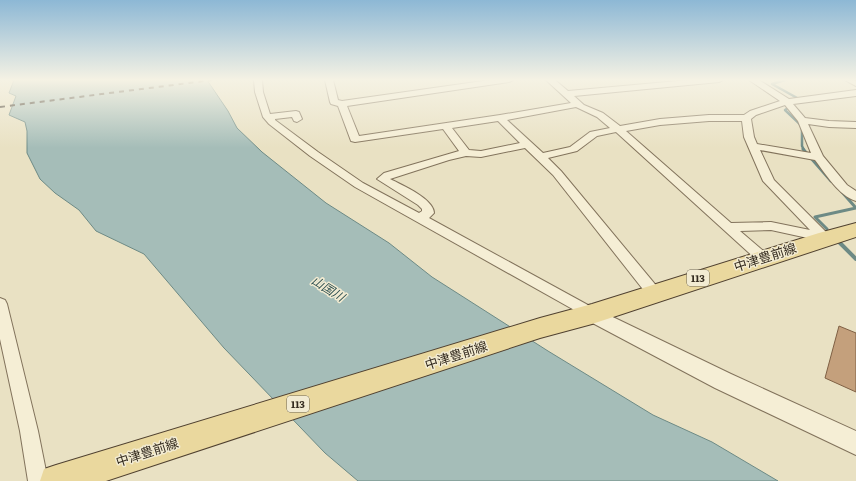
<svg xmlns="http://www.w3.org/2000/svg" width="856" height="481" font-family="Literata,'Noto Sans JP',serif">
	<style>
		.water { fill: #a5bdb8; stroke: #6d8a85 }
		.lines { fill: none; stroke-linecap: round; stroke-linejoin: round }
		.stream-far2 { stroke: #6d8a85; stroke-width: 2.5 }
		.stream-far1 { stroke: #6d8a85; stroke-width: 3 }
		.stream { stroke: #6d8a85; stroke-width: 4 }
		.building { fill: #c4a07c; stroke: #7f6044 }
		.minor-casing { stroke: #82735c; stroke-width: 2 }
		.tertiary-casing { stroke: #82735c; stroke-width: 2 }
		.primary-casing { stroke: #504130; stroke-width: 2 }
		.minor { fill: #f5eed5; fill-rule: evenodd }
		.tertiary { fill: #f5eed5; fill-rule: evenodd }
		.primary { fill: #ead89e; fill-rule: evenodd }
		.rail { stroke: #332a1e; stroke-width: 2; stroke-dasharray: 5 5; stroke-linecap: butt }
		.labels { text-anchor: middle; stroke-width: 3; stroke-linejoin: round; paint-order: stroke }
		.shield { fill: #f2ebd2; stroke: #6c6454; stroke-width: 1 }
		.shield-label { font-size: 10px; font-weight: bold; fill: #332a1e }
		.water-label { font-size: 12px; font-style: italic; fill: #2f5152; stroke: #f2ebd2 }
		.near-street-label { font-size: 13px; fill: #332a1e; stroke: #f2ebd2 }
	</style>
	<rect width="100%" height="100%" fill="#e9e1c3"/>
	<path class="water" d="M 14,80 L 207,80 L 228,111 L 237,128 L 262,152 L 326,203 L 389,243 L 432,277 L 548,351 L 653,415 L 712,442 L 778,481 L 358,481 L 325,453 L 224,348 L 144,254 L 96,231 L 79,210 L 55,193 L 40,179 L 27,153 L 27,131 L 25,122 L 9,115 L 16,96 L 9,93 Z"/>
	<g class="lines">
		<path class="stream-far2" d="M 785,80 L 772,84 L 799,99
			M 791,106 L 785,110 L 802,126 L 802,146 L 804,150"/>
		<path class="stream-far1" d="M 803,149 L 831,181
			M 827,229 L 815,217 L 856,208 L 842,192"/>
		<path class="stream" d="M 840,243 L 856,259"/>
	</g>
	<path class="building" d="M 839,326 L 856,333 L 856,392 L 825,378 Z"/>
	<g class="lines">
		<g class="minor-casing">
			<path id="minor" d="M 254,80 L 262,80 L 263,92 L 270,114 L 296,111 L 299,112 L 302,119 L 297,122 L 294,121 L 292,117 L 275,119 L 275,120 L 318,152 L 363,183 L 419,213 L 422,211 L 422,209 L 418,205 L 377,179 L 384,173 L 459,151 L 443,129 L 355,142 L 351,141 L 338,106 L 331,104 L 330,102 L 325,80 L 333,80 L 338,100 L 342,101 L 490,80 L 513,80 L 509,82 L 347,106 L 359,136 L 500,115 L 571,103 L 546,80 L 555,80 L 568,91 L 689,80 L 723,80 L 719,82 L 574,96 L 584,105 L 603,113 L 620,126 L 660,119 L 709,115 L 744,115 L 750,111 L 780,101 L 749,80 L 759,80 L 789,99 L 856,90 L 856,96 L 793,104 L 805,118 L 829,121 L 856,122 L 856,128 L 829,127 L 808,124 L 823,156 L 847,185 L 856,191 L 856,201 C 839,196 825,173 815,160 L 760,150 L 774,180 L 832,238 L 831,241 L 826,242 L 771,230 L 740,231 L 768,255 L 770,258 L 768,261 L 763,263 L 758,261 L 616,132 L 597,136 L 577,151 L 548,158 L 561,171 L 659,289 L 661,293 L 659,297 L 654,298 L 649,297 L 553,175 L 525,148 L 481,157 L 466,156 L 449,160 L 390,179 C 402,185 434,199 434,213 L 429,218 L 597,310 L 600,314 L 597,318 L 592,320 L 355,187 L 310,156 L 269,124 L 263,117 L 255,92 ZM 785,105 L 798,121 L 811,153 L 757,144 L 754,137 L 751,119 L 756,115 ZM 576,107 L 597,117 L 610,128 L 590,132 L 570,147 L 543,153 L 507,120 ZM 498,121 L 520,143 L 481,151 L 469,150 L 452,128 ZM 709,121 L 742,121 L 744,137 L 763,181 L 810,230 L 771,222 L 731,223 L 626,131 L 660,125 Z
				M 845,80 L 856,81 L 856,86 Z
				M 0,298 L 5,300 L 7,304 L 38,431 L 48,481 L 28,481 L 20,431 L 0,339 Z"/>
		</g>
		<g class="tertiary-casing">
			<path id="tertiary" d="M 592,307 L 731,374 L 856,431 L 856,455 L 715,388 L 585,319 L 583,314 L 585,309 Z"/>
		</g>
		<g class="primary-casing">
			<path id="primary" d="M 856,223 L 856,237 L 592,324 L 540,338 L 106,481 L 40,481 L 44,469 L 56,465 L 540,318 L 592,304 L 819,233 Z"/>
		</g>
		<use href="#minor" class="minor"/>
		<use href="#tertiary" class="tertiary"/>
		<use href="#primary" class="primary"/>
		<path class="rail" d="M 0,107 L 212,80"/>
	</g>
	<linearGradient id="sky" x2="0" y2="1"><stop stop-color="#8db8d5"/><stop offset="0.54" stop-color="#f5f2e4"/><stop offset="1" stop-color="#f5f2e4" stop-opacity="0"/></linearGradient>
	<rect width="856" height="148" fill="url(#sky)"/>
	<g class="labels">
		<g class="shield">
			<rect x="687" y="270" width="22" height="16" rx="3"/>
			<rect x="287" y="396" width="22" height="16" rx="3"/>
		</g>
		<g class="shield-label">
			<text x="698" y="282">113</text>
			<text x="298" y="408">113</text>
		</g>
		<g class="water-label">
			<text transform="translate(328 289) rotate(32)" y="4">山国川</text>
		</g>
		<g class="near-street-label">
			<text transform="translate(765 257) rotate(-18)" y="5">中津豊前線</text>
			<text transform="translate(456 355) rotate(-18)" y="5">中津豊前線</text>
			<text transform="translate(147 452) rotate(-18)" y="5">中津豊前線</text>
		</g>
	</g>
</svg>
